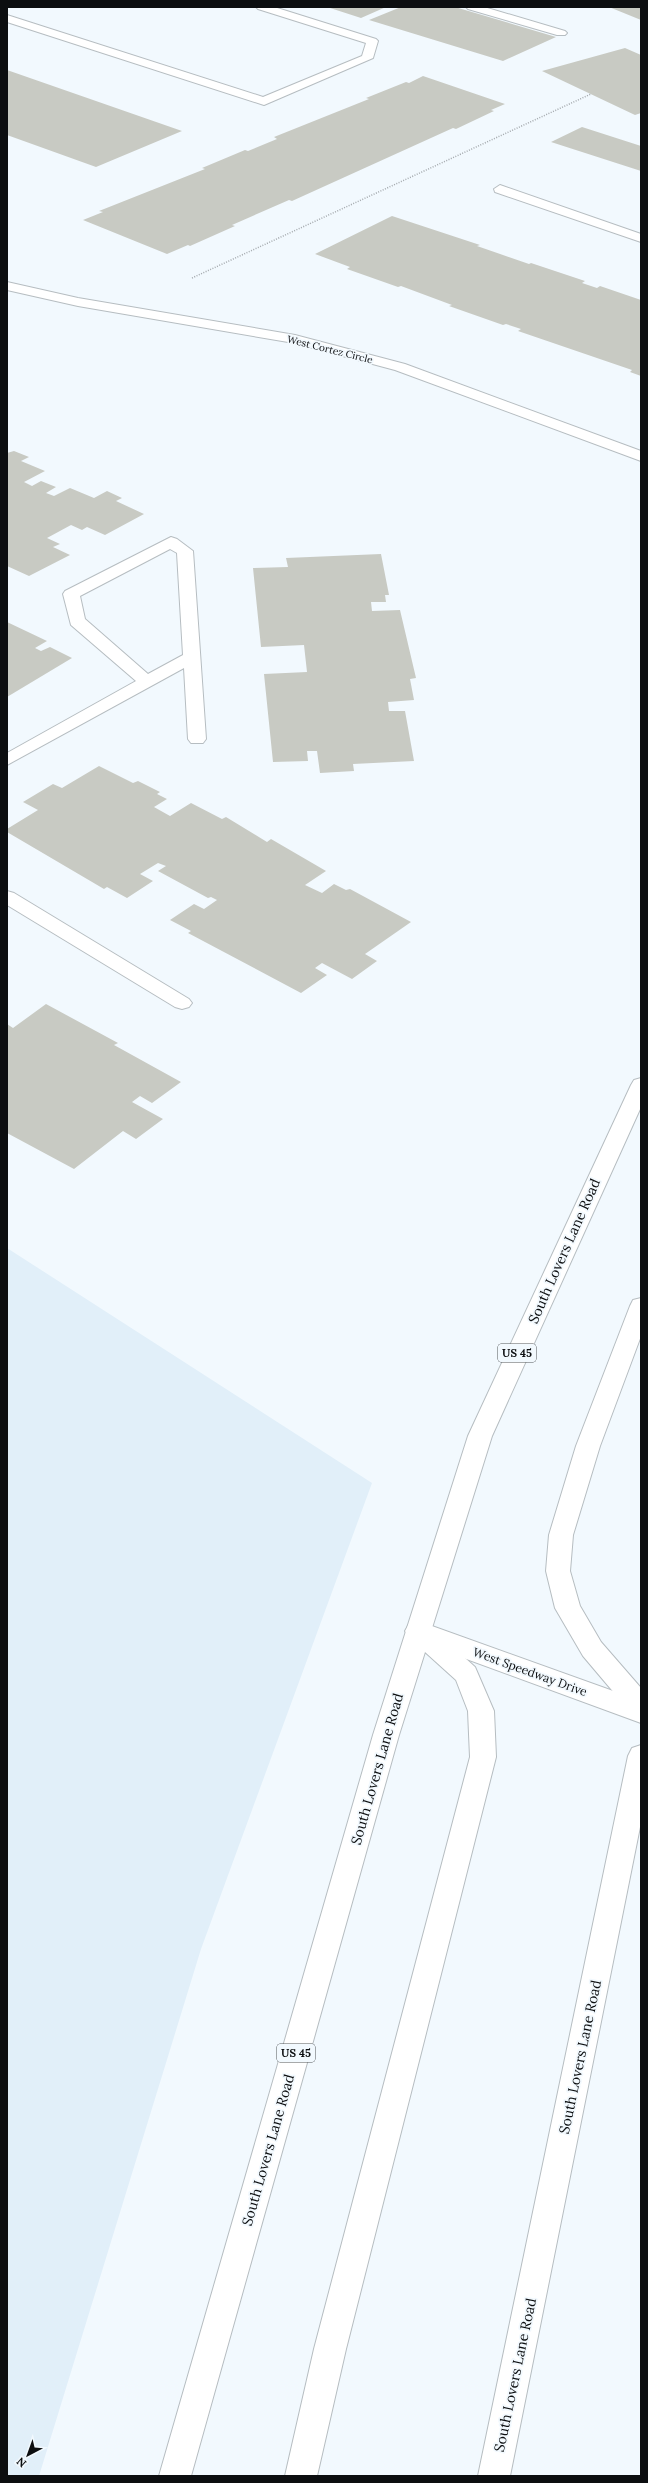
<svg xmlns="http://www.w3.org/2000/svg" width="648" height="2483" font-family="Lora,serif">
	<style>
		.built { fill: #e1eff9 }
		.building { fill: #c8cac3 }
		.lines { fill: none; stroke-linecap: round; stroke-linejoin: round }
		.minor-casing { stroke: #b6bdc1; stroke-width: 2 }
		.major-casing { stroke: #b6bdc1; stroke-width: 2 }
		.path { stroke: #a4a9ad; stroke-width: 1.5; stroke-dasharray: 1 1.5; stroke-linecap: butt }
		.minor { fill: #fff; fill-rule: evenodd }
		.major { fill: #fff; fill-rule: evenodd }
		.labels { text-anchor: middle; stroke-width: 3.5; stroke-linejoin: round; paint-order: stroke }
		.far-street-label { font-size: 10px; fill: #0c0e10; stroke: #f2f9fe }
		.shield { fill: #f2f9fe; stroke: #515457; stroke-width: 1 }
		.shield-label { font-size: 11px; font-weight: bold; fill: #0c0e10 }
		.street-label { font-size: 12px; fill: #0c0e10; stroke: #f2f9fe }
		.near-street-label { font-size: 14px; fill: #0c0e10; stroke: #f2f9fe }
	</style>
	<rect width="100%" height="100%" fill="#f2f9fe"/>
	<path class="built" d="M 7,1248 L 372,1483 L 201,1949 L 39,2476 L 7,2476 Z"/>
	<path class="building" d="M 327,7 L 386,7 L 361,18 Z
		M 401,7 L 455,7 L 556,37 L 503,61 L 369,20 Z
		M 609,7 L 641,7 L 641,20 Z
		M 625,48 L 641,55 L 641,113 L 635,115 L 542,71 Z
		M 7,70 L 182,131 L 96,167 L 7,135 Z
		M 423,76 L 505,104 L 491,110 L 494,111 L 456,129 L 453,128 L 292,201 L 289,200 L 232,225 L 235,226 L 190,246 L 188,245 L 167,254 L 83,220 L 103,212 L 99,211 L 205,169 L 202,168 L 245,150 L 248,151 L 277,139 L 274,137 L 369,99 L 366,98 L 406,82 L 409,83 Z
		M 582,127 L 641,146 L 641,171 L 551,142 Z
		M 392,216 L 480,245 L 477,246 L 529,264 L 531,263 L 585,281 L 582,283 L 597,288 L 600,286 L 641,300 L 641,376 L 630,372 L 632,370 L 518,331 L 521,329 L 506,324 L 503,325 L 449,306 L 452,305 L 401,286 L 398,287 L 347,269 L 350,267 L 315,254 Z
		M 14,451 L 29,457 L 21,461 L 45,471 L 24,482 L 32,486 L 41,481 L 56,487 L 46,493 L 54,496 L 70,488 L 94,498 L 107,491 L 122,498 L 116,501 L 144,514 L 105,535 L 87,527 L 82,530 L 71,525 L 47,538 L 60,544 L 53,547 L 70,555 L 29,576 L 7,566 L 7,453 Z
		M 381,554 L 389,595 L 385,595 L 386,602 L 371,602 L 372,611 L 400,610 L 416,678 L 410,679 L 414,700 L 388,702 L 389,711 L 405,711 L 414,761 L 353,764 L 354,771 L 320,773 L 317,751 L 307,751 L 308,761 L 273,762 L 264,674 L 307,672 L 304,645 L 261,647 L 253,568 L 288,567 L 286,558 Z
		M 7,622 L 47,641 L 35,648 L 41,651 L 50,647 L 72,658 L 7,697 Z
		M 99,766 L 133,783 L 138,781 L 160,792 L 157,794 L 167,799 L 154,807 L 170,816 L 191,803 L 222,819 L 226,817 L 267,842 L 271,839 L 326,871 L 305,885 L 322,893 L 334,884 L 346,890 L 350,889 L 411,922 L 365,954 L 377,961 L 352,979 L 322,963 L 315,968 L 327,975 L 301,993 L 188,933 L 191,931 L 170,920 L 194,904 L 204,909 L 217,900 L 211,897 L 208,898 L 158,871 L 166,866 L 158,863 L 140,874 L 153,881 L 127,898 L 107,887 L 104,889 L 7,832 L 7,829 L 38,810 L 23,802 L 53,784 L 62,788 Z
		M 46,1004 L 118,1043 L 114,1045 L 181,1082 L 152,1103 L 140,1096 L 132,1102 L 163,1119 L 136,1139 L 123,1131 L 74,1169 L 7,1133 L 7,1024 L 13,1028 Z"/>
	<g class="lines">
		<g class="minor-casing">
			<path id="minor" d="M 256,7 L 274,7 L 376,39 L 378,41 L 373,58 L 264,105 L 7,22 L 7,15 L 263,97 L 362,56 L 366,43 L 258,9 Z
				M 466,7 L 484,7 L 565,31 L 567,33 L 565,35 L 557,35 L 468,9 Z
				M 500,185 L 641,234 L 641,242 L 495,192 L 494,189 Z
				M 7,282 L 78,298 L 295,335 L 405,364 L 641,451 L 641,461 L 395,370 L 294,343 L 78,306 L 7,290 Z
				M 171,537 L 177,539 L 193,551 L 206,739 L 203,743 L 191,743 L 188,739 L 184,668 L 7,765 L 7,753 L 136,681 L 71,625 L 63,594 L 65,591 ZM 170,549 L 177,553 L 183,655 L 148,674 L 85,619 L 80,596 Z
				M 7,891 L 14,893 L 189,999 L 192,1003 L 189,1007 L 182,1009 L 175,1007 L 7,905 Z
				M 418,1621 L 641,1701 L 641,1723 L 409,1638 L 405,1631 L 409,1624 Z"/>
		</g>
		<g class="major-casing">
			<path id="major" d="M 641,1078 L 641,1107 L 492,1436 L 432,1628 L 475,1667 L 494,1711 L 496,1757 L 346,2349 L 317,2476 L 285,2476 L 314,2349 L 470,1757 L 468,1711 L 456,1680 L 425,1652 L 399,1735 L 191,2476 L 159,2476 L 373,1735 L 468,1436 L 631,1085 L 634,1080 Z
				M 641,1298 L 641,1336 L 600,1446 L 573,1535 L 570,1571 L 580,1606 L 601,1642 L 641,1688 L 641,1717 L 632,1714 L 583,1656 L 555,1608 L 546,1571 L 549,1535 L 576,1446 L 630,1306 L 633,1300 Z
				M 641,1745 L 641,1822 L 510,2476 L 478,2476 L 628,1756 L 632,1748 Z"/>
		</g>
		<path class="path" d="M 192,278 L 591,94"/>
		<use href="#minor" class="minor"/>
		<use href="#major" class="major"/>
	</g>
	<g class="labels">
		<g class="far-street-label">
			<text transform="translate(330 349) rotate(14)" y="4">West Cortez Circle</text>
		</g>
		<g class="shield">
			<rect x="498" y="1344" width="38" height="18" rx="3"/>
			<rect x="277" y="2044" width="38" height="18" rx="3"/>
		</g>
		<g class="shield-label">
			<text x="517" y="1357">US 45</text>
			<text x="296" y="2057">US 45</text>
		</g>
		<g class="street-label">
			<text transform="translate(530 1672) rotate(20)" y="4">West Speedway Drive</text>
		</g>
		<g class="near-street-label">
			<text transform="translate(564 1251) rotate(-66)" y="5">South Lovers Lane Road</text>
			<text transform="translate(377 1769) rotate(-74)" y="5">South Lovers Lane Road</text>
			<text transform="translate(580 2057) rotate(-78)" y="5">South Lovers Lane Road</text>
			<text transform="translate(268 2150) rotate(-74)" y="5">South Lovers Lane Road</text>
			<text transform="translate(515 2375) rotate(-78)" y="5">South Lovers Lane Road</text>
		</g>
	</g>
	<rect width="648" height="2483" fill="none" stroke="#0c0e10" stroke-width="16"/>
	<g transform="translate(28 2455) rotate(221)" stroke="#f2f9fe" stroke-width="3" paint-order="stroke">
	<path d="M0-3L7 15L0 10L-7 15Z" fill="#0c0e10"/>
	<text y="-6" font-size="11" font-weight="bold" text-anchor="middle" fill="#0c0e10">N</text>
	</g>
</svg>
